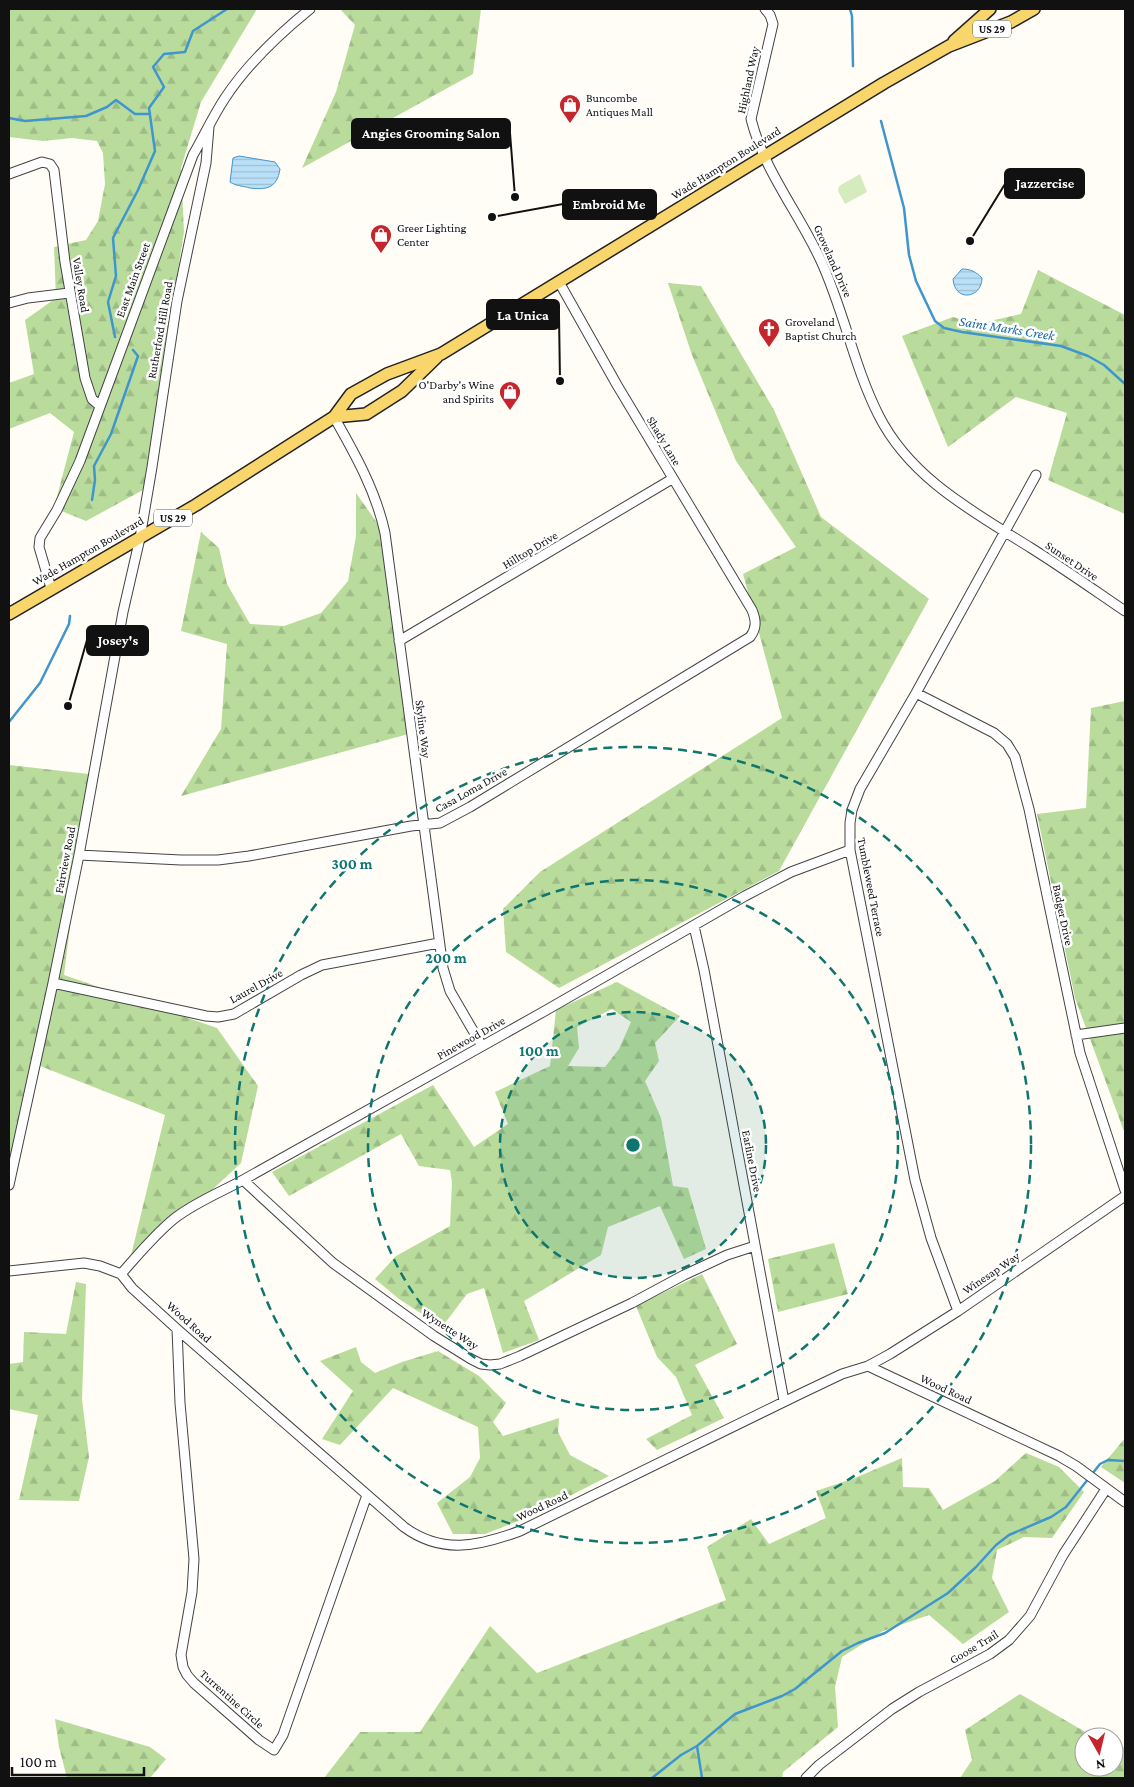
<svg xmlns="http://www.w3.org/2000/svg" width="1134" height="1787" font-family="'Crimson Pro',serif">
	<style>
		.grass { fill: #d5ebbd }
		.forest { fill: url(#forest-firs); fill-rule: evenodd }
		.water { fill: url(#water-rules); stroke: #3f96cf }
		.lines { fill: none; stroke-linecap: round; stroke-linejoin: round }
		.stream { stroke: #3f96cf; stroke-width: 2.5 }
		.minor-casing { stroke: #444; stroke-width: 11 }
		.major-casing { stroke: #222; stroke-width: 14 }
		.minor { stroke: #fff; stroke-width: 9 }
		.major { stroke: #f9d66b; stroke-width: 11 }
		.ring { fill: none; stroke: #0f766e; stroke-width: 2.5; stroke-dasharray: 9 6 }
		.labels { text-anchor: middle; stroke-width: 5; stroke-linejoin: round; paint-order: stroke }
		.shield { fill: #fff; stroke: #585858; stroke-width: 1 }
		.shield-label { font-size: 11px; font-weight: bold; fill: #111 }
		.street-label { font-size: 12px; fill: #111; stroke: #fff }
		.poi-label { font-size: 12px; fill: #111; stroke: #fff; text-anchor: start }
		.water-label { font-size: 14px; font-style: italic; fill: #1768a6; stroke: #fff }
		.centre { fill: #0f766e; stroke: #fff; stroke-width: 2.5 }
		.ring-label { font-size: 15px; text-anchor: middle; font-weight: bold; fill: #0f766e; stroke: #fff; stroke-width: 5; stroke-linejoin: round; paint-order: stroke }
		.leader { fill: none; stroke: #111; stroke-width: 2 }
		.callout-dot { fill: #111; stroke: #fff; stroke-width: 2 }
		.callout { fill: #111; stroke: #111; stroke-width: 2 }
		.callout-label { font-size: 14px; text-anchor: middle; font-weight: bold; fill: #fff }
	</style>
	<defs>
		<pattern id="forest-firs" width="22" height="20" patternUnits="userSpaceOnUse" patternTransform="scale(1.25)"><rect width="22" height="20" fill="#b9dc9c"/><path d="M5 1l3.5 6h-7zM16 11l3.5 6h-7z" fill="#9ebc85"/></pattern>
		<pattern id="water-rules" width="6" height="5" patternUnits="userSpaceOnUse" patternTransform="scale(1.25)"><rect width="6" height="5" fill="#b9e0f7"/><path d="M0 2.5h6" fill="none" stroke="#9ebfd3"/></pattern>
	</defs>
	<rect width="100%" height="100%" fill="#fffdf5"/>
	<path class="grass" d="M 860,174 L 867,192 L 845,204 L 838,191 L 839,186 Z"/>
	<path class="forest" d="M 9,9 L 257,9 L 201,102 L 181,168 L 184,232 L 143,490 L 86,521 L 54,508 L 74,432 L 50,413 L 9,429 L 9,383 L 34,374 L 25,320 L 56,298 L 54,247 L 86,240 L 98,221 L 105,184 L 103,153 L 97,141 L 72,138 L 43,141 L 9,137 Z
		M 340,9 L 481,9 L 473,74 L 302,168 L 336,92 L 355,25 Z
		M 1038,270 L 1125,315 L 1125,514 L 1048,480 L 1067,413 L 1016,397 L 948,447 L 902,336 L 953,317 L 976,324 L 1021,314 Z
		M 668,283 L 701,286 L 774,410 L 821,517 L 929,599 L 779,871 L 559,988 L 506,952 L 503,909 L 540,872 L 782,718 L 743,574 L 796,547 L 736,461 L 692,355 Z
		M 356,493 L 392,544 L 412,733 L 181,796 L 221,729 L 227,644 L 181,631 L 201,532 L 219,548 L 227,584 L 250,624 L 284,626 L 321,613 L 348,581 L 356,536 Z
		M 1125,701 L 1125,1134 L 1075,998 L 1037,814 L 1086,808 L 1091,708 Z
		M 9,765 L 89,774 L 64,975 L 217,1028 L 258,1086 L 241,1163 L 128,1268 L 165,1115 L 35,1064 L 9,1175 Z
		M 617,982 L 680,1016 L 655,1043 L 659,1061 L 645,1081 L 661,1118 L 673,1186 L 688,1188 L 706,1249 L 684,1259 L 660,1206 L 608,1227 L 601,1255 L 524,1301 L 539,1340 L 503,1353 L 484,1288 L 467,1294 L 442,1327 L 399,1299 L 375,1279 L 396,1256 L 450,1226 L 452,1182 L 450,1170 L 419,1166 L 401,1134 L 289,1196 L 272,1172 L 433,1085 L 474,1147 L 508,1124 L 495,1092 L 550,1066 L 556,1010 ZM 612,1009 L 631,1022 L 619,1049 L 605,1067 L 568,1066 L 579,1048 L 577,1027 Z
		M 834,1243 L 848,1294 L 778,1312 L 768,1259 Z
		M 702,1274 L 737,1344 L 695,1365 L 724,1418 L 657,1450 L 646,1439 L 692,1415 L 676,1377 L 657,1357 L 636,1306 Z
		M 76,1282 L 86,1284 L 82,1399 L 89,1457 L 79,1501 L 19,1500 L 38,1415 L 9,1409 L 9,1364 L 23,1362 L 24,1332 L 66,1334 Z
		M 356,1347 L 361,1362 L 375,1373 L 402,1362 L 438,1351 L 479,1376 L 506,1403 L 493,1422 L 503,1436 L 559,1418 L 558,1432 L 570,1455 L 609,1476 L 526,1518 L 485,1534 L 453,1534 L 437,1503 L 470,1477 L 480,1458 L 478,1427 L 393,1388 L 340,1445 L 322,1439 L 353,1391 L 320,1361 Z
		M 1125,1438 L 1125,1483 L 1101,1467 Z
		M 1026,1453 L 1059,1467 L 1084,1492 L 1052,1538 L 1024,1537 L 997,1550 L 992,1578 L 1009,1612 L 963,1644 L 929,1615 L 883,1631 L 842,1657 L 835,1687 L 838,1727 L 783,1772 L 782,1778 L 324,1778 L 360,1732 L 420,1732 L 490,1626 L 537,1673 L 726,1600 L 707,1547 L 751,1519 L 769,1544 L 826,1518 L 816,1491 L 855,1478 L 902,1458 L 903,1487 L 929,1488 L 943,1510 L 995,1481 Z
		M 1020,1694 L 1094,1737 L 1084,1737 L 1084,1767 L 1114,1767 L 1114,1748 L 1125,1747 L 1125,1778 L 960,1778 L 972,1760 L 965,1730 Z
		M 55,1719 L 150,1747 L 166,1759 L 150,1778 L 67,1778 L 59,1747 Z"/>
	<path class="water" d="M 239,156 L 275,162 L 280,169 C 277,188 267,190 250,188 C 243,186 236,186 230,182 L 233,158 Z
		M 962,269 C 971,269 976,272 982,278 C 982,298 955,303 953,279 Z"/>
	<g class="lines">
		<path class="stream" d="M 850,9 L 852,16 L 853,66
			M 9,118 L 25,121 L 86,116 L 107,107 L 116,100 L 135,114 L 150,114
			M 881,121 L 904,208 L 909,255 L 916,281 L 935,321 L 944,328 L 962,332 L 1061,346 L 1088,356 L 1104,365 L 1125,384
			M 115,337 L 108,302 L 116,276 L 113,238 L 138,190 L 155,151 L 149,108 L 164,87 L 153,67 L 164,54 L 185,52 L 193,31 L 227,9
			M 92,500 L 95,480 L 94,466 L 111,434 L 138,356 L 133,350
			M 9,722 L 40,683 L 69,624 L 70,616
			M 697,1746 L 702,1778
			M 652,1778 L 681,1755 L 697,1746 L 735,1714 L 782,1696 L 795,1689 L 842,1651 L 858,1643 L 885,1633 L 948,1593 L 976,1567 L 996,1545 L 1009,1535 L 1051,1517 L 1066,1507 L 1100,1464 L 1108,1460 L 1125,1461"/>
		<g class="minor-casing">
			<path id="minor" d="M 765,9 L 770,15 L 773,24 L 751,119 C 764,171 799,213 821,261 C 844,311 854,367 879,416 C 911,479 974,512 1031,548 C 1063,568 1094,590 1125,611
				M 9,174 L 42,162 L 50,164 L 54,170 L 65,262 L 85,378 L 92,399 L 100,406
				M 9,303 L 28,298 L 69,293
				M 334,417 C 355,454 376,491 385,533 L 443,968 L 450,991 L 482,1046
				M 51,588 L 39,547 L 40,538 L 57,510 L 80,461 L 193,155 C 204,136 213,116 225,98 C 248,63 278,35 310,9
				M 399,641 L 672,479
				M 916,693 L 994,733 L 1007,744 L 1015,757 L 1029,809 L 1080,1053 L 1125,1190
				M 79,855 L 181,860 L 218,860 L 249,856 L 411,826 L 440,823 L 470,807 L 750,637 C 757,628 756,620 752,610 L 617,385 L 559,282
				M 694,926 L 704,970 L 784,1401
				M 53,983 L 206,1016 L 218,1017 L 234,1014 L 301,975 L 322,965 L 439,943
				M 1076,1035 L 1125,1028
				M 243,1180 L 333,1263 L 434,1336 L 471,1359 L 481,1364 L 490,1365 L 500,1364 L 520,1356 L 632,1303 L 684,1275 L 727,1255 L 755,1246
				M 9,1185 L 53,983 L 79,855 L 123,612 L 140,538 L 152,467 L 177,301 L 206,163 L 209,127
				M 9,1271 L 84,1263 L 100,1266 L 121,1274 L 132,1288 L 177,1329 L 404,1527 C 442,1555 479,1546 520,1531 L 800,1394 L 842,1374 L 868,1366 L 890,1354 L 958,1311 L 1125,1196
				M 121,1274 C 138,1255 155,1234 175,1218 C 196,1202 221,1192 243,1180 L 543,1012 L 745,896 L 791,872 L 850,850
				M 958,1311 L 931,1238 L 915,1180 L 850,850 L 850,823 L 852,810 L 860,789 L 916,693 L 1036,475
				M 177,1329 L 180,1403 L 194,1559 L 192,1592 L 181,1655 L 183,1667 L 187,1675 L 194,1683 L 259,1740 L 274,1750 L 283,1735 L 367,1495
				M 868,1366 L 1059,1456 L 1076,1466 L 1125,1502
				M 806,1778 L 819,1765 L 892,1709 L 919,1692 L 990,1654 L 1009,1640 L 1030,1616 L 1063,1555 L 1106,1489"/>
		</g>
		<g class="major-casing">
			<path id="major" d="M 954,41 L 990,9
				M 334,417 L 366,414 L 402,391 L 437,357
				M 9,614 L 196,505 L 334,417 L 351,394 L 387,374 L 441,354 L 884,83 L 949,46 L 1011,22 L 1034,9"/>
		</g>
		<use href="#minor" class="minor"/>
		<use href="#major" class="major"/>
	</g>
	<circle cx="633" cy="1145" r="133" fill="#0f766e" fill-opacity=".12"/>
	<g class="ring">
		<circle cx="633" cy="1145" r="133"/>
		<circle cx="633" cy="1145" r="265"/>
		<circle cx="633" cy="1145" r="398"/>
	</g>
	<defs>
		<g id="shop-pin" transform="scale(1.125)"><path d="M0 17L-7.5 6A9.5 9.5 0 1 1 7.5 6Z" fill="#c4262e" stroke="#fff"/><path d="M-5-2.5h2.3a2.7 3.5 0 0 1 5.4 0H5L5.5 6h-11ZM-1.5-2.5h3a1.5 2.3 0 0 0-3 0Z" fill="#fff"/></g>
		<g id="church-pin" transform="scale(1.125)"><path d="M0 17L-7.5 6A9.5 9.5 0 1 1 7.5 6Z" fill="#c4262e" stroke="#fff"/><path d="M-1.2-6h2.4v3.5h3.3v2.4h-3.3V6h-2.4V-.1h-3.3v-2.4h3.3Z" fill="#fff"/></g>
	</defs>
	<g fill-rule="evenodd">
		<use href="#shop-pin" x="570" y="105"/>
		<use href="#shop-pin" x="381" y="235"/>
		<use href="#church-pin" x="769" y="329"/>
		<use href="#shop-pin" x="510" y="392"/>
	</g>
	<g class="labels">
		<g class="shield">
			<rect x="973" y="20.5" width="38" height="17" rx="4"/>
			<rect x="154" y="509.5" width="38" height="17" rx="4"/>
		</g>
		<g class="shield-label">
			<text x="992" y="33">US 29</text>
			<text x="173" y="522">US 29</text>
		</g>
		<g class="street-label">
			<text transform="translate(748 80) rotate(-78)" y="4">Highland Way</text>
			<text transform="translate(726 163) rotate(-32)" y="4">Wade Hampton Boulevard</text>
			<text transform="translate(833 261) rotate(66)" y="4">Groveland Drive</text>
			<text transform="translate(133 280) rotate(-70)" y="4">East Main Street</text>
			<text transform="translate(81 285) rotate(81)" y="4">Valley Road</text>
			<text transform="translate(160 330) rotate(-80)" y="4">Rutherford Hill Road</text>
			<text transform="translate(664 441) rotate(59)" y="4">Shady Lane</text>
			<text transform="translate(530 550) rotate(-31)" y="4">Hilltop Drive</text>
			<text transform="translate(88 551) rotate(-30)" y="4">Wade Hampton Boulevard</text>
			<text transform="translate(1072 561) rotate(34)" y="4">Sunset Drive</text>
			<text transform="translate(423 729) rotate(83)" y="4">Skyline Way</text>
			<text transform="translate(471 790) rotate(-29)" y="4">Casa Loma Drive</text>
			<text transform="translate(65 860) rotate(-79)" y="4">Fairview Road</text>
			<text transform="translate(871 887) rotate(79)" y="4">Tumbleweed Terrace</text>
			<text transform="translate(1063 915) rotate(78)" y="4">Badger Drive</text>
			<text transform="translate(256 986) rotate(-29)" y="4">Laurel Drive</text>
			<text transform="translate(471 1038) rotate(-29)" y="4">Pinewood Drive</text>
			<text transform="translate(752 1161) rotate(79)" y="4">Earline Drive</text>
			<text transform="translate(991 1273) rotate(-34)" y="4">Winesap Way</text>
			<text transform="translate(189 1322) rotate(42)" y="4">Wood Road</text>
			<text transform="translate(450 1329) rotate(33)" y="4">Wynette Way</text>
			<text transform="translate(946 1389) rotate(25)" y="4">Wood Road</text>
			<text transform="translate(542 1506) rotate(-25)" y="4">Wood Road</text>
			<text transform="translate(974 1647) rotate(-31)" y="4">Goose Trail</text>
			<text transform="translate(232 1699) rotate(42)" y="4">Turrentine Circle</text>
		</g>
		<g class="poi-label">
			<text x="586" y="102">Buncombe<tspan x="586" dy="14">Antiques Mall</tspan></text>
			<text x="397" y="232">Greer Lighting<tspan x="397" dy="14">Center</tspan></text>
			<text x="785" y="326">Groveland<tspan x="785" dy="14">Baptist Church</tspan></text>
			<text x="494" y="389" text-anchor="end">O'Darby's Wine<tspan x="494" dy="14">and Spirits</tspan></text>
		</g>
		<g class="water-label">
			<text transform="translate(1007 328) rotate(9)" y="5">Saint Marks Creek</text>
		</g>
	</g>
	<circle cx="633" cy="1145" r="8" class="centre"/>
	<g class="ring-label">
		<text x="352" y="869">300 m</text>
		<text x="446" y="963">200 m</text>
		<text x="539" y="1056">100 m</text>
	</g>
	<path class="leader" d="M515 197L510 133M970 241L1005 184M492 217L563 204M560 381L559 315M68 706L87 640"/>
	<g class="callout-dot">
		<circle cx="515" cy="197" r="5"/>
		<circle cx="970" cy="241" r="5"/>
		<circle cx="492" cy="217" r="5"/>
		<circle cx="560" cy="381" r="5"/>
		<circle cx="68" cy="706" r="5"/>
	</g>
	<g class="callout">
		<rect x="352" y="119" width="158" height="29" rx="5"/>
		<rect x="1005" y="169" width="79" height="29" rx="5"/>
		<rect x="563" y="190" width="93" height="29" rx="5"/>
		<rect x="487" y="300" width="72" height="29" rx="5"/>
		<rect x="87" y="626" width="61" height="29" rx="5"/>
	</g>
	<g class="callout-label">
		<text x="431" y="138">Angies Grooming Salon</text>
		<text x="1045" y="188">Jazzercise</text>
		<text x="609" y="209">Embroid Me</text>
		<text x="523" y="320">La Unica</text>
		<text x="118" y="645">Josey's</text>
	</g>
	<rect width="1134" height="1787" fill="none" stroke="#111111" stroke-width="20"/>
	<g transform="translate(1099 1752) rotate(172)"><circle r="24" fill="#ffffff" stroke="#a0a0a0"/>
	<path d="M0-4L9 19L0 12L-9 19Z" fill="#c4262e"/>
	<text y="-8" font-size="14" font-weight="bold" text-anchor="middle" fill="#111111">N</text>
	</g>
	<path d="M12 1767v8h132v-8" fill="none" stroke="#111111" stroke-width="2.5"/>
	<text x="20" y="1767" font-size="15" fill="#111111" stroke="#ffffff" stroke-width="4" paint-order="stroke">100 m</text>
</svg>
